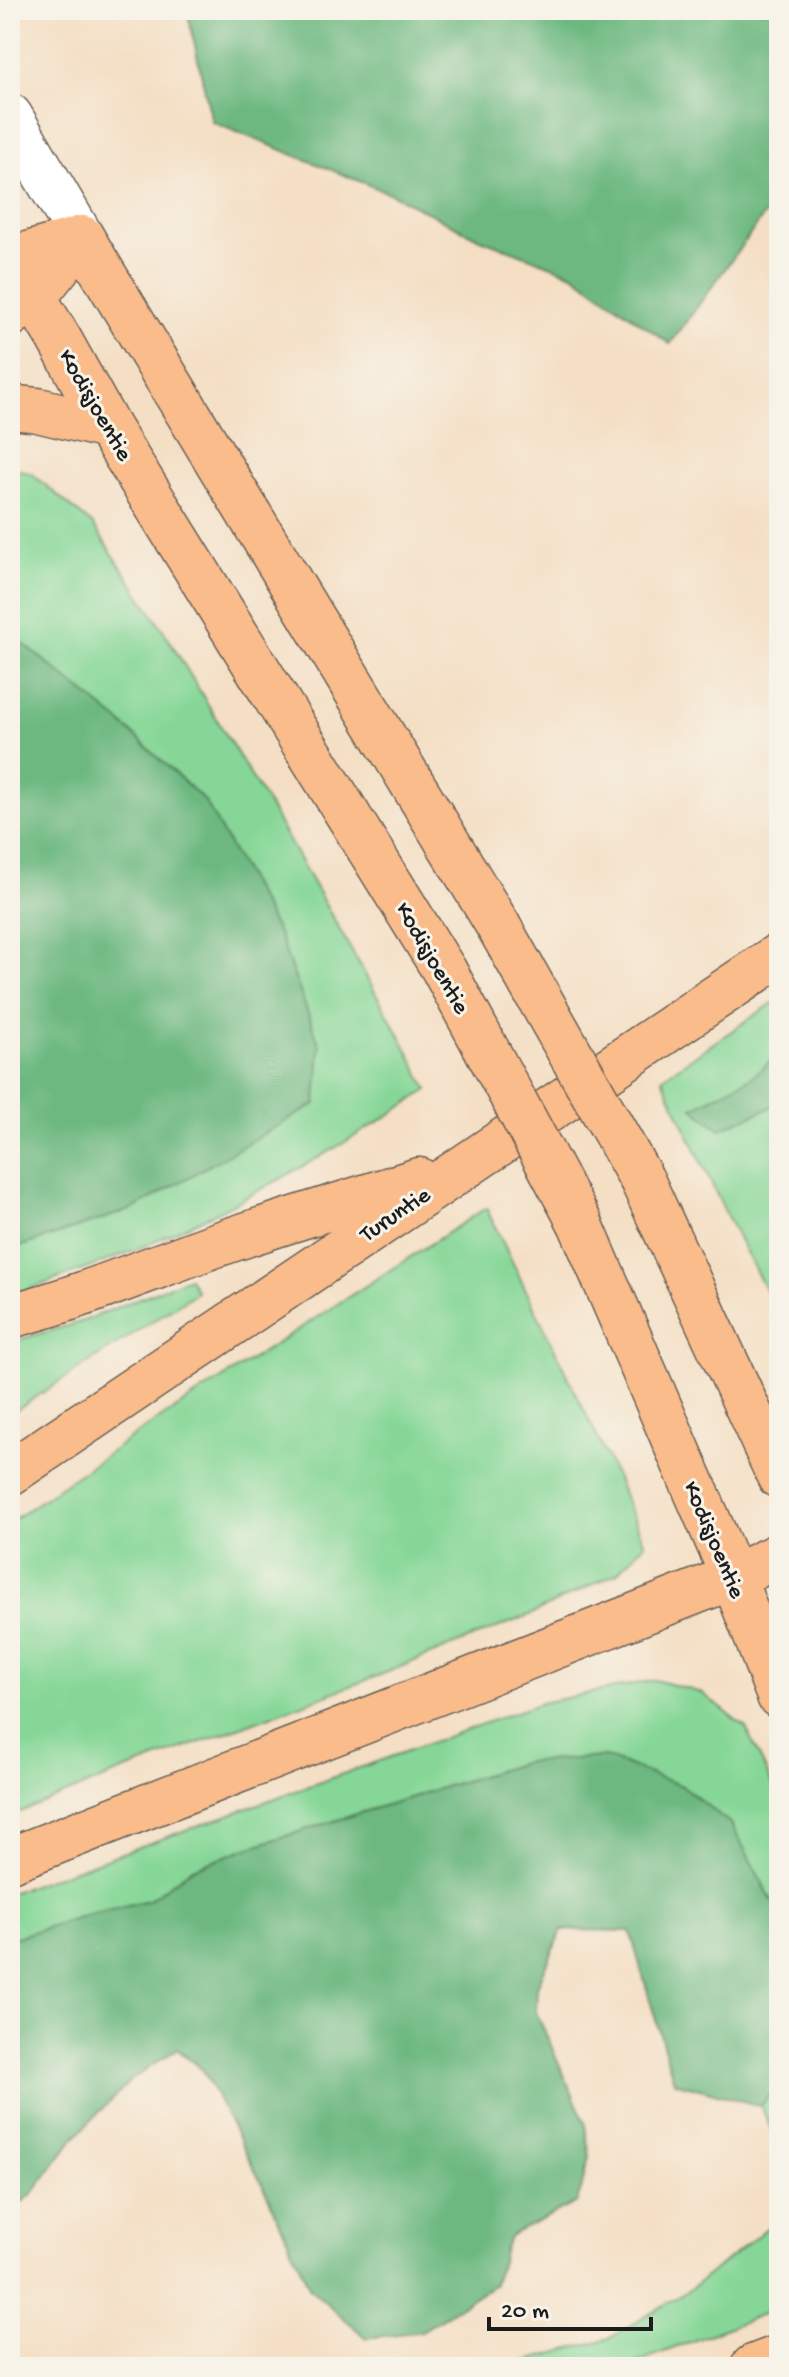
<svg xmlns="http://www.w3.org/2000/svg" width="789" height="2377" font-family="'Gochi Hand',sans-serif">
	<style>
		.green { fill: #86d797; stroke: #517a5a; stroke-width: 2 }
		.forest { fill: #6cb880; stroke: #446a4e; stroke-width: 2 }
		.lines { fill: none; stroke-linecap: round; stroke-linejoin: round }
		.minor-casing { stroke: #686057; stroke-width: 47 }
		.major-casing { stroke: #686057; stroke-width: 47 }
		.highway-casing { stroke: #686057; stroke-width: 47 }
		.minor { stroke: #fff; stroke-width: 44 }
		.major { stroke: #fabc8b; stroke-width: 44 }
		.highway { stroke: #fabc8b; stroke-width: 44 }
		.major-bridge-casing { stroke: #686057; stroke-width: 47; stroke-linecap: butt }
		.major-bridge { stroke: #fabc8b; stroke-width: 44 }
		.labels { text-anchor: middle; stroke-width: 6; stroke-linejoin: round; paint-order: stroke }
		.street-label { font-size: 24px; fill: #1c1c1c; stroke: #f7f3e8 }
	</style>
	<rect width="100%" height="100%" fill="#f7f3e8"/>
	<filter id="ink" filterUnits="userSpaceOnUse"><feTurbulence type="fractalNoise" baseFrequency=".0125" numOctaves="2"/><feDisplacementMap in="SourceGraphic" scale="16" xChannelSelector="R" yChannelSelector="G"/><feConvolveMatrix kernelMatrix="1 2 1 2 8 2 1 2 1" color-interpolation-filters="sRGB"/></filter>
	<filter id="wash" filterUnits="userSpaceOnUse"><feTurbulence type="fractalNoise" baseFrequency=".006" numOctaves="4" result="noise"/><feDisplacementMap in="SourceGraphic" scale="32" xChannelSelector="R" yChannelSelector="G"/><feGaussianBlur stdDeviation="1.8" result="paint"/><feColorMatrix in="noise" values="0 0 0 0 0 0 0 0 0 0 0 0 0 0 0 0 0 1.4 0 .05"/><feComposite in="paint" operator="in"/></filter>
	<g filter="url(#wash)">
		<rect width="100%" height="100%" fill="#f4dfc5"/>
		<path class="green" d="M 10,467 L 32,474 L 93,525 L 162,628 L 273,813 L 403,1041 L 428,1090 C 339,1149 246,1201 148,1244 C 109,1262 67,1275 27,1290 L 10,1294 Z
			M 779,999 L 779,1316 L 725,1212 L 662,1078 Z
			M 486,1208 L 608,1459 L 645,1544 L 617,1573 L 532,1614 L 380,1675 L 123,1771 L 10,1816 L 10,1522 L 132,1437 Z
			M 189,1278 L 197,1292 L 10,1414 L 10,1342 L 81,1322 Z
			M 655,1680 L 702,1693 L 746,1728 L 779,1799 L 779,1914 L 731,1824 L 526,1762 L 247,1848 L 193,1868 L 149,1900 L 86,1915 L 10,1939 L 10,1893 L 541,1703 Z
			M 779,2082 L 779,2148 L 761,2106 Z
			M 779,2174 L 779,2308 L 625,2367 L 505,2367 L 610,2338 L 692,2288 L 772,2224 Z"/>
		<path class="forest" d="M 187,10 L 779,10 L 779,218 L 773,203 L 670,344 L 573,274 L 478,238 L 394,195 L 212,122 Z
			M 10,633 L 118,720 L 205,801 L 279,935 L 320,1046 L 316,1104 L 133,1209 L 10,1250 Z
			M 779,1054 L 779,1104 L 720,1129 L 693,1108 L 752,1077 Z
			M 605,1757 L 682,1786 L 731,1824 L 779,1914 L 779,2082 L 761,2106 L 674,2082 L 630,1931 L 562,1930 L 537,1987 L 536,2012 L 585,2122 L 590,2157 L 577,2202 L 509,2236 L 494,2284 L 422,2331 L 367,2338 L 310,2289 L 267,2194 L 203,2070 L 177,2049 L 131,2080 L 73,2139 L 34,2192 L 10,2212 L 10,1939 L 86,1915 L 149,1900 L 193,1868 L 247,1848 L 431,1791 L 526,1762 Z"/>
	</g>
	<g filter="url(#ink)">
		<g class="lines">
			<g class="minor-casing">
				<path id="minor" d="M 10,116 L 82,238"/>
			</g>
			<g class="major-casing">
				<path id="major" d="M 82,238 L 499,927
					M 14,265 L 58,337 L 108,427 L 444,970
					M 642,1180 L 779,1476
					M 580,1223 L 733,1577 L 779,1696
					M 753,2367 L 779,2357"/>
			</g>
			<g class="highway-casing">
				<path id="highway" d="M 10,259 L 82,238
					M 10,315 L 34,297 L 82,238
					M 10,407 L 38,410 L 108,427
					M 10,1316 C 80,1298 146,1270 213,1246 C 281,1222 350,1202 419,1180
					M 10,1473 L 779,955
					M 10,1860 L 733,1577 L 779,1555"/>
			</g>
			<use href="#minor" class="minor"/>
			<use href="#major" class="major"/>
			<use href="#highway" class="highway"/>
			<g class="major-bridge-casing">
				<path id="major-bridge" d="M 499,927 L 642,1180
					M 444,970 L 580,1223"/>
			</g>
			<use href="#major-bridge" class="major-bridge"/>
		</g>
	</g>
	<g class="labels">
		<g class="street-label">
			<text transform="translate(97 404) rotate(60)" y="8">Kodisjoentie</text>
			<text transform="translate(434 957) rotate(60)" y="8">Kodisjoentie</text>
			<text transform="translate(394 1213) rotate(-34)" y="8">Turuntie</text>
			<text transform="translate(716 1539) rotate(67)" y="8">Kodisjoentie</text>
		</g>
	</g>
	<rect width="789" height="2377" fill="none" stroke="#f7f3e8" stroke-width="40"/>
	<path d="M489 2317v12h162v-12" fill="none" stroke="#1c1c1c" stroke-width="4"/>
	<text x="501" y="2317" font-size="24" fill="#1c1c1c" stroke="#f7f3e8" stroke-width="6" paint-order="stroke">20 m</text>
</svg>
